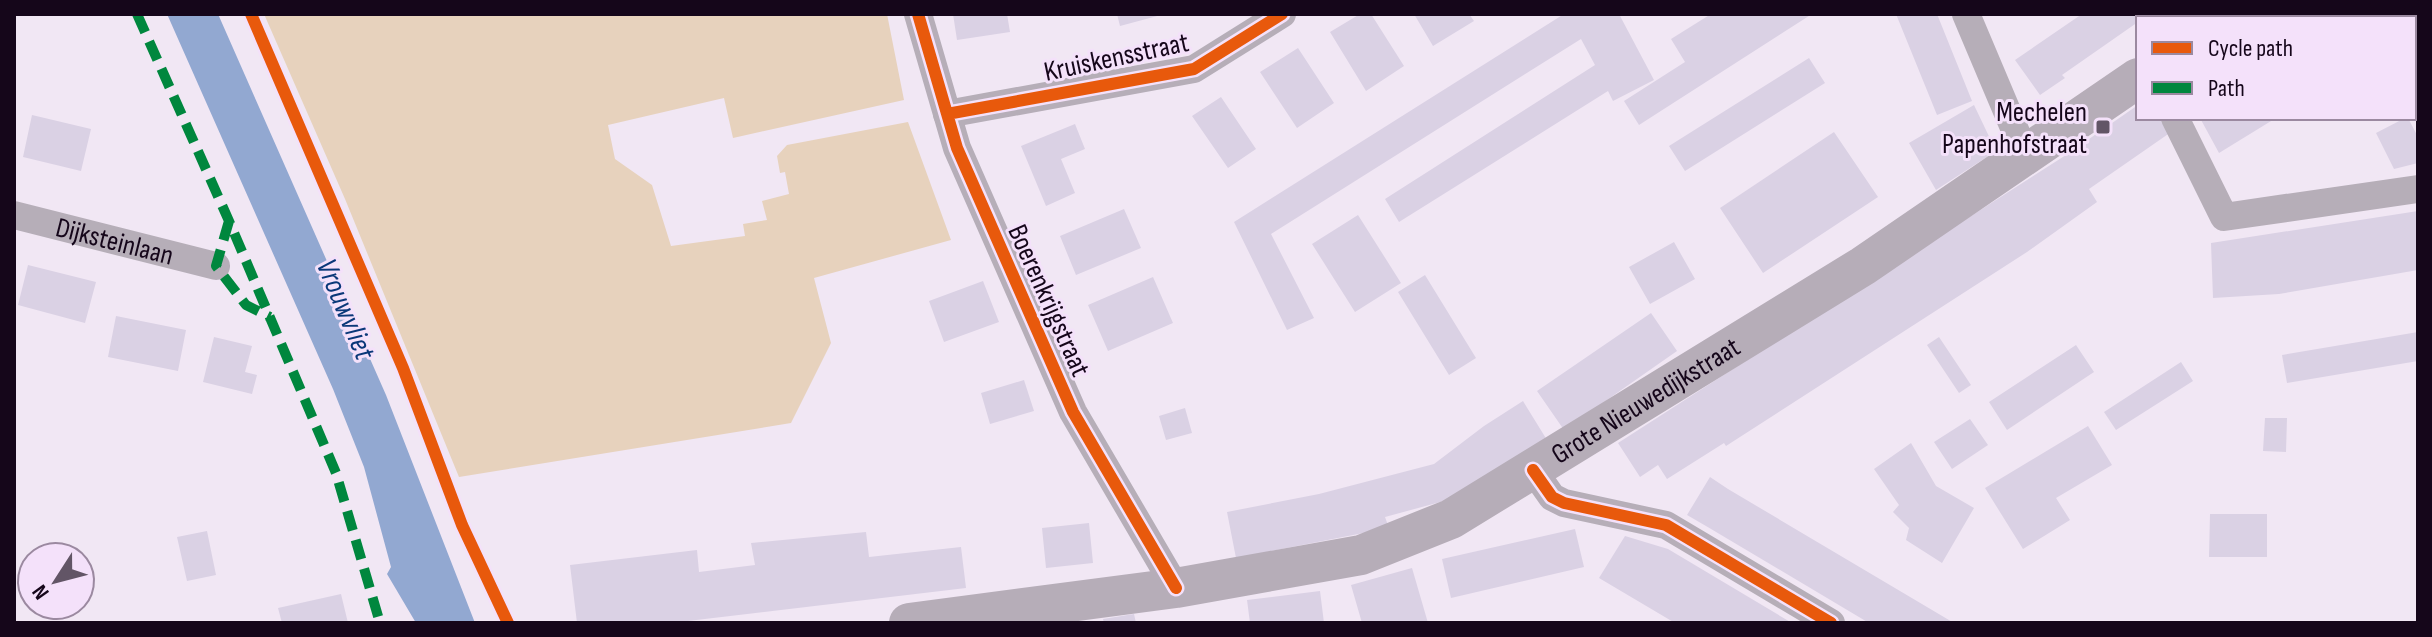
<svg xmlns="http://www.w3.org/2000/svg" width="2432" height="637" font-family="'Sofia Sans Condensed',sans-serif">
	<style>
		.green { fill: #e7d2bd }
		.water { fill: #92a8d1 }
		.building { fill: #dad1e4 }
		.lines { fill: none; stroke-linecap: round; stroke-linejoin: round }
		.street { stroke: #b6aeb8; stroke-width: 28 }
		.secondary { stroke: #b6adb8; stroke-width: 40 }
		.quiet { stroke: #00873e; stroke-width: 10; stroke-dasharray: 20 10; stroke-linecap: butt }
		.cycleway-casing { stroke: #f4e1fa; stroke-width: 17 }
		.cycleway { stroke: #e8590c; stroke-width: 12 }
		.poi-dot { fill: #625566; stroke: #f4e1fa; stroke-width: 3 }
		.labels { text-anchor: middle; stroke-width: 6; stroke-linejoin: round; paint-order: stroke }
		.street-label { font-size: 28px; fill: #15061a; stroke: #f4e1fa }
		.poi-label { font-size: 28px; fill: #15061a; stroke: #f4e1fa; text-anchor: end }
		.water-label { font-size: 30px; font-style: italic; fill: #0a3879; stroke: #f4e1fa }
	</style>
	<rect width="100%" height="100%" fill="#f1e7f4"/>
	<path class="green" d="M 264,14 L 887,14 L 904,100 L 733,138 L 724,98 L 608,125 L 615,159 L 652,185 L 671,246 L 745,236 L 743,224 L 767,220 L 762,201 L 789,194 L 785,172 L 780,173 L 777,156 L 787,145 L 908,122 L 951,240 L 814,278 L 831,343 L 791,423 L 459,477 L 345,199 Z"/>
	<path class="water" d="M 167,14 L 218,14 L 386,395 L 475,623 L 416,623 L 387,574 L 391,567 L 364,467 L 333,389 Z"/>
	<path class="building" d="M 953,14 L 1007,14 L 1010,32 L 957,40 Z
		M 1117,14 L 1161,14 L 1161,15 L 1120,26 Z
		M 1360,14 L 1371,14 L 1404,66 L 1366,91 L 1330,32 Z
		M 1414,14 L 1469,14 L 1474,21 L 1433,46 Z
		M 1564,14 L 1619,14 L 1654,80 L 1613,101 L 1608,91 L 1399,222 L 1385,199 L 1595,65 L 1581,39 L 1271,234 L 1314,318 L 1287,330 L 1234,222 Z
		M 1711,14 L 1812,14 L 1639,125 L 1624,101 L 1685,62 L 1671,39 Z
		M 1896,14 L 1937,14 L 1972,101 L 1937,115 Z
		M 2082,14 L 2150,14 L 2145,18 L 2138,18 L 2138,22 L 2062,75 L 2065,78 L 2040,95 L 2015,60 Z
		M 2275,14 L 2346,14 L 2348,18 L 2270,18 Z
		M 1298,48 L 1334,103 L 1297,128 L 1260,72 Z
		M 1809,58 L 1825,83 L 1685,171 L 1669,146 Z
		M 1221,97 L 1256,149 L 1228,168 L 1192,116 Z
		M 1974,105 L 1996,151 L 1936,190 L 1909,143 Z
		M 2138,105 L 2138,118 L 2166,118 L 2174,130 L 2089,189 L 2097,202 L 2027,252 L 1726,446 L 1724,443 L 1667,479 L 1658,465 L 1640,477 L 1618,443 L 2066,155 Z
		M 32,115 L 91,129 L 81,171 L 23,157 Z
		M 2200,118 L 2276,118 L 2219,153 Z
		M 2405,118 L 2408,118 L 2418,137 L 2418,163 L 2394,169 L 2376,133 Z
		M 1075,124 L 1085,149 L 1061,159 L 1075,193 L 1046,206 L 1021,146 Z
		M 1834,132 L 1878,197 L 1763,273 L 1720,208 Z
		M 1124,209 L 1141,248 L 1076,275 L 1060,236 Z
		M 2418,211 L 2418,270 L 2279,294 L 2213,298 L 2211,243 Z
		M 1358,215 L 1401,283 L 1355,312 L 1312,244 Z
		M 1674,242 L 1695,279 L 1650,304 L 1629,267 Z
		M 28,265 L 96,282 L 85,323 L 18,305 Z
		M 1425,275 L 1476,358 L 1449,375 L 1398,292 Z
		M 1153,277 L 1173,323 L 1108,351 L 1088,305 Z
		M 983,281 L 999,322 L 944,342 L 929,301 Z
		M 1651,313 L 1677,351 L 1564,430 L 1537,391 Z
		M 116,316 L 186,330 L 178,371 L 108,357 Z
		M 2418,332 L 2418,361 L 2287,383 L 2282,355 Z
		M 214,337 L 252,346 L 245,372 L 257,375 L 252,394 L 203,382 Z
		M 1939,337 L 1971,385 L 1959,393 L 1927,345 Z
		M 2076,345 L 2094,372 L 2007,430 L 1989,402 Z
		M 2181,362 L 2193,381 L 2116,430 L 2104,412 Z
		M 1024,380 L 1034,411 L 990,424 L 981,393 Z
		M 1523,401 L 1547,440 L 1444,501 L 1385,517 L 1389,528 L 1236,558 L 1227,512 L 1319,494 L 1434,464 L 1484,426 Z
		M 1185,408 L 1192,433 L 1166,440 L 1159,416 Z
		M 2265,418 L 2287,418 L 2286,452 L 2263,451 Z
		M 1970,419 L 1988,445 L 1952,469 L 1934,442 Z
		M 2088,426 L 2112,465 L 2056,498 L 2070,520 L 2023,549 L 1985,488 Z
		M 1911,443 L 1936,486 L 1974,508 L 1942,563 L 1906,540 L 1909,528 L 1893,512 L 1899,505 L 1874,469 Z
		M 1710,477 L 1728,489 L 1954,623 L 1869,623 L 1706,526 L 1687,515 Z
		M 2210,514 L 2267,514 L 2267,557 L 2209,557 Z
		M 1089,523 L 1093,563 L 1046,568 L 1042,528 Z
		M 1575,529 L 1584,567 L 1451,598 L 1442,559 Z
		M 207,531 L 216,575 L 187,581 L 177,537 Z
		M 866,532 L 869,557 L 961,547 L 966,588 L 671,623 L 577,623 L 570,565 L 697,550 L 699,572 L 755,565 L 751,543 Z
		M 1625,536 L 1668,549 L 1792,623 L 1675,623 L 1599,578 Z
		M 1412,568 L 1428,623 L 1362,623 L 1351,585 Z
		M 1320,591 L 1324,623 L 1250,623 L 1247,600 Z
		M 341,594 L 348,623 L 282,623 L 278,608 Z
		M 1134,614 L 1136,623 L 1104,623 L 1103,619 Z"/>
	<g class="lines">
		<g class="street">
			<path d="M 918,14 L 957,148 L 1073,412 L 1176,588"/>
			<path d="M 1966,14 L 2026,156"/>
			<path d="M 947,114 L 1194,69 L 1282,14"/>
			<path d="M 2175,118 L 2224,217 L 2418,189"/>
			<path id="s1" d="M 14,215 L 216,266"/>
			<path d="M 1533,470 L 1552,497 L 1564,503 L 1666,525 L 1831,623"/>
		</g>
		<g class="secondary">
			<path d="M 2224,18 L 2230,14"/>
			<path id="s2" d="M 909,623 L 1176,588 L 1361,555 L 1451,519 L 1863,266 L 2138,78"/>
		</g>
		<path class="quiet" d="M 137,14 L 229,221 L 336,473 L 380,623
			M 229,221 L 216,266 L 246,305 L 270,317"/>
		<g class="cycleway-casing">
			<path id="cycleway" d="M 251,14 L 403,368 L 462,525 L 508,623
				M 918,14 L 957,148 L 1073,412 L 1176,588
				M 947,114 L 1194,69 L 1282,14
				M 1533,470 L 1552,497 L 1564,503 L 1666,525 L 1831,623"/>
		</g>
		<use href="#cycleway" class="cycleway"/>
	</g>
	<rect class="poi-dot" x="2095" y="119" width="16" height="16" rx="4"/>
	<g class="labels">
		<g class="street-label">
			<text transform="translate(1116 56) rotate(-12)" y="10">Kruiskensstraat</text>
			<text dy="10" stroke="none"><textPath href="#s1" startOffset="104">Dijksteinlaan</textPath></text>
			<text transform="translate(1050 300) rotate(66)" y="10">Boerenkrijgstraat</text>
			<text dy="10" stroke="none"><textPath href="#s2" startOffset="782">Grote Nieuwedijkstraat</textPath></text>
		</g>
		<g class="poi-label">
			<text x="2087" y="121">Mechelen<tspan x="2087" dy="32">Papenhofstraat</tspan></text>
		</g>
		<g class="water-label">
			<text transform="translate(346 309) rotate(67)" y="10">Vrouwvliet</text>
		</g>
	</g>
	<rect width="2432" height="637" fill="none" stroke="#15061a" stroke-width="32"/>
	<rect x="2136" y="16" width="280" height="104" fill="#f4e1fa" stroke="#9b89a0" stroke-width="2"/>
	<rect x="2152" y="42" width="40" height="12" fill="#e8590c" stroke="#9b89a0" stroke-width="2"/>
	<text x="2208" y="56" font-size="24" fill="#15061a">Cycle path</text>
	<rect x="2152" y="82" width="40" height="12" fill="#00873e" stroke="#9b89a0" stroke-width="2"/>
	<text x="2208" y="96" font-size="24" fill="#15061a">Path</text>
	<g transform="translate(56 581) rotate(234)"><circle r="38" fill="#f4e1fa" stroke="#9b89a0" stroke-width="2"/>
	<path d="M0-6L14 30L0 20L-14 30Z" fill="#625566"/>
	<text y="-12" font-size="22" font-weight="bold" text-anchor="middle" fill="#15061a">N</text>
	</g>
</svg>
